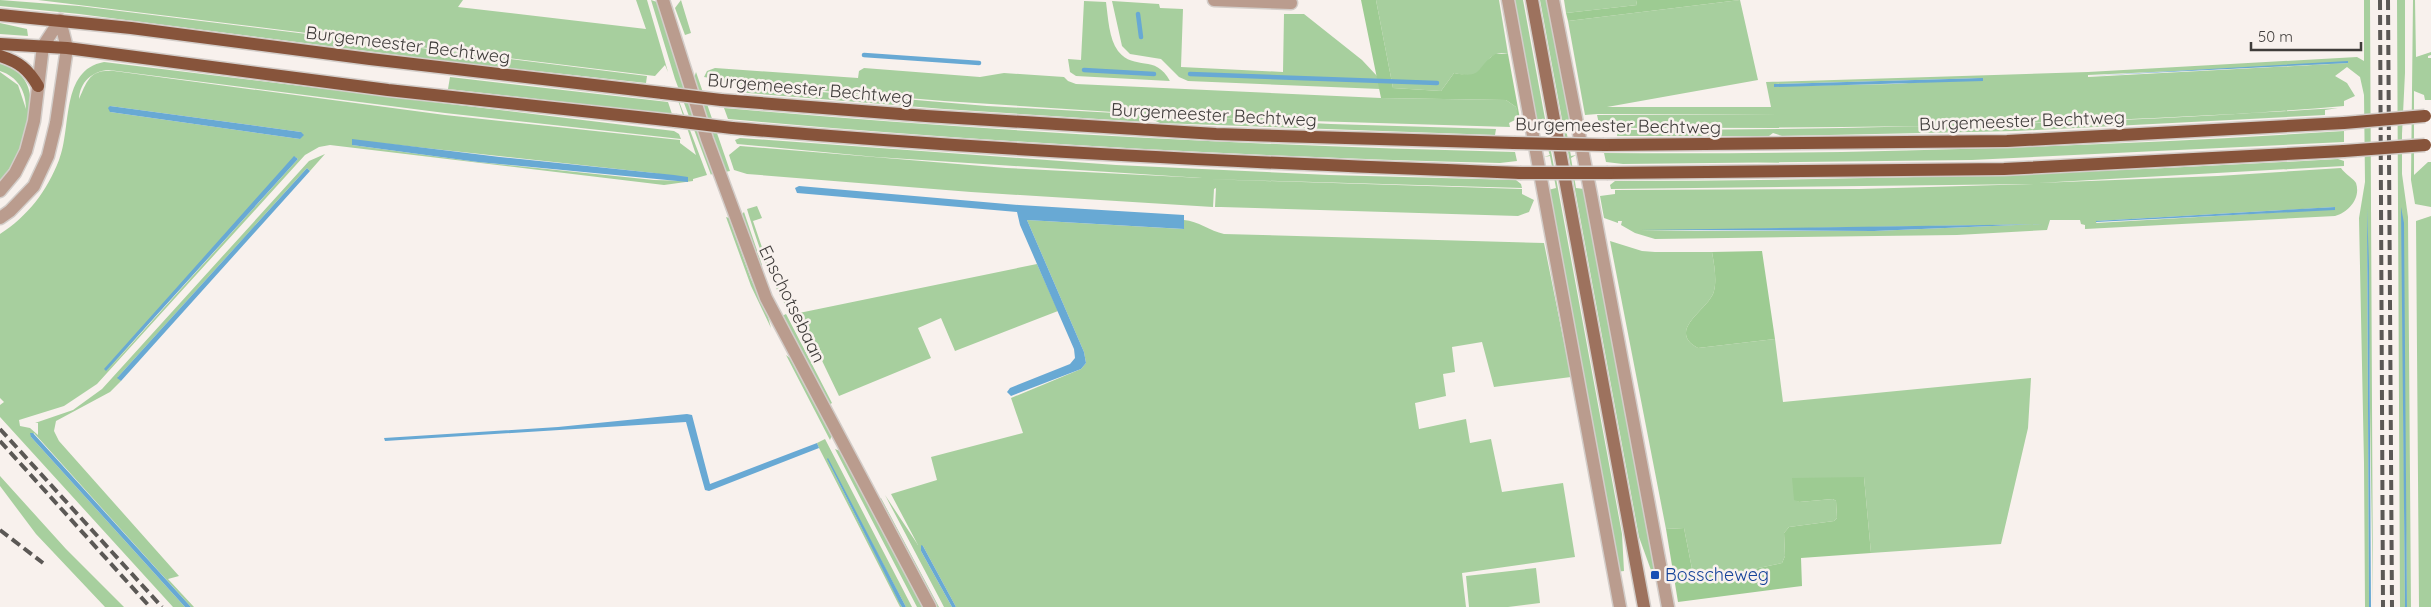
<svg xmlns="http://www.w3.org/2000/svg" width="2431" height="607" font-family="Quicksand,sans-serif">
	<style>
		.green { fill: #a7cf9e; fill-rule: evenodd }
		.forest { fill: #9dcb92 }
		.water { fill: #68a9d4 }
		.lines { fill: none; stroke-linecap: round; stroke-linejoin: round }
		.stream { stroke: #68a9d4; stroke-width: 4.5 }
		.minor-casing { stroke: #d3cdc9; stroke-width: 15 }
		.tertiary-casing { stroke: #d3cdc9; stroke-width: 15 }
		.secondary-casing { stroke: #d3cdc9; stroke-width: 15 }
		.primary-casing { stroke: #d3cdc9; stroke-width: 15 }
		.minor { stroke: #ba9c8e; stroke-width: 12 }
		.tertiary { stroke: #ba9c8e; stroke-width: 12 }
		.secondary { stroke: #9d725e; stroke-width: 12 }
		.primary { stroke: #87543b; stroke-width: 12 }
		.rail { stroke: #5b5855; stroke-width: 4; stroke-dasharray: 10 5; stroke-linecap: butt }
		.primary-bridge-casing { stroke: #d3cdc9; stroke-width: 15; stroke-linecap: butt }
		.primary-bridge { stroke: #87543b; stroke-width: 12 }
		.transit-dot { fill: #1a4fb4; stroke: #f8f1ed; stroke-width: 2 }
		.labels { text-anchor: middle; stroke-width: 5; stroke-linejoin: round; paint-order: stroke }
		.street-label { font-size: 18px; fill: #3f3c3a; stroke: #f8f1ed }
		.transit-label { font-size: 18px; fill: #164399; stroke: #f8f1ed; text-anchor: start }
	</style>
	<rect width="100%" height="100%" fill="#f8f1ed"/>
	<path class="green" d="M 0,0 L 79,6 L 647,76 L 646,83 L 453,62 L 79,14 L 0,6 Z
		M 38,0 L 463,0 L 458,7 L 646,29 L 636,0 L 647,0 L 668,72 L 665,65 L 655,76 Z
		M 651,0 L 657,2 L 713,172 L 711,175 L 675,79 Z
		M 681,0 L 691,33 L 685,35 L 675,8 Z
		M 1376,0 L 1499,0 L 1508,54 C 1485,49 1488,71 1474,75 C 1468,77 1460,74 1454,73 L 1441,91 L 1393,88 Z
		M 1513,0 L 1523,0 L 1622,534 L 1624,571 L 1616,572 L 1548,190 L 1556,188 L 1550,156 L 1544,157 L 1550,155 L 1549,153 L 1545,128 L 1537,129 Z
		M 1540,0 L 1549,0 L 1573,127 L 1566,129 L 1571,156 L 1576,155 L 1571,158 L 1576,188 L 1584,189 L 1659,572 L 1652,573 L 1639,537 Z
		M 1564,0 L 1636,0 L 1637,5 L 1566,13 Z
		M 1740,0 L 1758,80 L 1607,107 L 1771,107 L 1766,82 L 2088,72 L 2357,57 L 2364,61 L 2364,0 L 2370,0 L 2373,607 L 2367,208 L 2369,607 L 2365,607 L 2364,463 L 2359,218 L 2365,182 L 2364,95 L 2360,77 L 2347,67 L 2335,76 L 2347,83 L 2355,96 L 2344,101 L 2344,106 C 2098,127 1847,128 1600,128 L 1597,115 L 1789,114 L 1597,114 L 1585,115 L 1568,21 ZM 2349,63 L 2088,77 L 2088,75 ZM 1984,78 L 1894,84 L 1774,86 L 1775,84 Z
		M 2397,0 L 2405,0 L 2405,73 L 2402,134 L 2402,174 L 2408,217 L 2411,607 L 2407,607 L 2402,207 L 2405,607 L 2400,607 Z
		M 2413,0 L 2415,0 L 2416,57 L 2431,52 L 2431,55 L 2428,56 L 2428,58 L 2431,58 L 2431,100 L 2425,100 L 2424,95 L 2414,91 L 2414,175 L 2428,162 L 2431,162 L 2431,207 L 2415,204 L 2411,180 Z
		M 1084,1 L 1106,2 C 1108,17 1109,39 1118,51 C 1135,72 1155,53 1170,81 L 1076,76 L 1070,72 L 1068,59 L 1081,60 Z
		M 1112,1 L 1159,4 L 1160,8 L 1183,9 L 1181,67 L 1283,72 L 1284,14 L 1304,14 L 1362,60 L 1377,76 L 1380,89 L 1188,81 L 1179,77 L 1161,59 L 1130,54 L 1122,46 Z
		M 0,23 L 27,29 L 28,36 L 0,34 Z
		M 104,62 L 674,131 L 679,134 L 681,139 L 445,113 L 109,70 C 92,71 80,82 79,99 C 87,82 89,69 114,71 L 445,115 L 680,140 L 680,143 L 696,155 L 674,88 L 707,175 L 693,179 L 693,181 L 664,185 L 330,145 L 319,147 L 305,155 L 97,384 L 64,406 L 19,420 L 20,426 L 30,428 L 38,435 L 38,423 L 35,423 L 73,410 L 102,389 L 309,161 L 325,154 L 310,171 L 307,168 L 118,377 L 121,381 L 110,392 L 56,421 L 54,431 L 59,441 L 179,576 L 168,579 L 194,607 L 191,607 L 34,433 L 31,437 L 185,607 L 173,607 L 0,417 L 0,405 L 4,402 L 0,398 L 0,234 C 28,216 47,191 59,160 C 72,128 60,70 104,62 ZM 110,106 L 301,132 L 300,139 L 110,112 ZM 352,140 L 654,173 L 688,181 L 654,180 L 478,162 L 352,145 ZM 295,157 L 298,159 L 107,371 Z
		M 0,63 C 56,79 23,152 0,183 L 0,72 L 18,85 L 26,109 C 26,91 18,77 0,71 Z
		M 715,68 L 858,78 L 859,71 L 864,68 L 980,77 L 1004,73 L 1064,77 L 1068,81 L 1076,84 L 1381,98 L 1506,100 L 1516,107 L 1519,118 L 1509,123 L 1510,127 L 1209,118 L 1331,124 L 1496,129 L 1495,135 L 1160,123 L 1151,119 L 1146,122 L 944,109 L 736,92 L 737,85 L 987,106 L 1206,118 L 944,101 L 717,82 L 716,79 L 704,77 L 707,71 Z
		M 696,72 L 730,171 L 725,172 L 693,81 Z
		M 450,77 L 668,102 L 672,114 L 448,89 Z
		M 724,108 C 988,131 1251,146 1515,152 L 1517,161 L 1500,163 C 1242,157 985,142 728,119 Z
		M 2338,108 L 2325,110 L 2325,115 L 2016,131 L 1782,136 L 1773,133 L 1769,136 L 1617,136 L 1618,130 C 1858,130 2098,123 2338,108 Z
		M 2344,131 L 2344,142 L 1972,160 L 1623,164 L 1606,162 L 1604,153 C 1851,155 2098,147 2344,131 Z
		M 740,138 L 1116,165 L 1329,175 L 1516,180 L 1521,184 L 1522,188 L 1204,179 L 1522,189 L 1522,194 L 1534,200 L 1529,212 L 1518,216 L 1221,207 L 1215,207 L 1216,188 L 1214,189 L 1213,207 L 971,192 L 747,174 L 734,170 L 729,155 L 740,146 L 1006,168 L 1202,178 L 876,157 L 737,144 L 735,140 Z
		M 2338,159 L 2344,161 L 2344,166 L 2038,183 L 2218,176 L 2341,168 C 2344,173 2355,180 2356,183 C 2361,198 2349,212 2335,216 L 2085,229 L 2085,225 L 2081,224 L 2080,220 L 2050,220 L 2047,230 L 1957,235 L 1655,239 L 1635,233 L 1621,225 L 1622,221 L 1618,221 L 1618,223 L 1604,218 L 1600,196 L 1615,194 L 1615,190 L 1859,189 L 2036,184 L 1611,189 L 1610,185 L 1615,181 C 1856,181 2097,173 2338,159 ZM 2335,207 L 2335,209 L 2096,223 L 2097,221 ZM 2043,224 L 1874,231 L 1641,231 Z
		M 757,206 L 762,218 L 753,221 L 770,271 L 793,315 C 773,293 756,238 747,209 Z
		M 744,212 L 762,265 L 759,266 L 740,216 Z
		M 2431,216 L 2431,607 L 2419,607 L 2416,221 Z
		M 726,217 L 729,218 L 751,279 L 767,313 L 771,328 L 751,286 Z
		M 1027,220 L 1183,229 L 1184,220 C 1198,221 1210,231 1224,234 L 1544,243 L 1571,377 L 1494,387 L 1482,342 L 1452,347 L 1455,372 L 1443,374 L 1446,396 L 1415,403 L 1419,429 L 1466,419 L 1470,443 L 1491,439 L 1502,492 L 1563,483 L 1575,557 L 1462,573 L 1466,607 L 956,607 L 923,546 L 921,551 L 952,607 L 944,607 L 885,495 L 918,545 L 891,494 L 937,480 L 931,457 L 1023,433 L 1011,398 L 1081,369 L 1086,363 L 1084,352 Z
		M 1610,241 L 1642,251 L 1655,252 L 1712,252 C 1714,264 1717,279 1714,291 C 1710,309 1665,330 1698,348 L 1775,339 L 1783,402 L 2031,378 L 2028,428 L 2001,544 L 1871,553 L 1864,477 L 1794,499 L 1799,502 L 1833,499 L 1836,501 L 1837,518 L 1834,521 L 1789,527 L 1784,533 L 1785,556 L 1782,563 L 1730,574 L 1693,574 L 1684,528 L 1666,529 Z
		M 1037,264 L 1058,311 L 955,351 L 941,318 L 918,328 L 931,358 L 839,396 L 799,313 Z
		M 786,314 L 832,403 L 829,405 L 782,316 Z
		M 786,355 L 791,359 L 832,435 L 830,440 Z
		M 825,439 L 912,607 L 906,607 L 827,459 L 902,607 L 900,607 L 819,448 L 817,443 Z
		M 835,449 L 840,451 L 923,607 L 917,607 Z
		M 0,476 L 66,549 L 124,607 L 105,607 L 36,534 L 0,486 Z
		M 881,498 L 939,607 L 936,607 L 878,499 Z
		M 1536,568 L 1540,603 L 1508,607 L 1469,607 L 1466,576 Z"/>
	<path class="forest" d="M 1361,0 L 1376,0 L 1393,88 L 1441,91 L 1454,73 C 1484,79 1475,68 1495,54 L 1508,54 L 1520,119 L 1518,119 L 1516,107 L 1506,100 L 1381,98 Z
		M 1636,0 L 1740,0 L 1568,21 L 1566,13 L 1637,5 Z
		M 1762,251 L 1775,339 L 1698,348 C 1665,330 1710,309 1714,291 C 1717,279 1714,264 1712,252 Z
		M 1864,477 L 1871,553 L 1801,558 L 1802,586 L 1678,602 L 1666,529 L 1684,528 L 1693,574 L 1730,574 L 1782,563 L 1785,556 L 1784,533 L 1789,527 L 1834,521 L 1837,518 L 1836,501 L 1833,499 L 1799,502 L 1794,500 L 1792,478 Z"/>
	<path class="water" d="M 2348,61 L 2348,63 L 2087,76 Z
		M 1983,78 L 1983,81 L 1774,87 L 1774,84 Z
		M 110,106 L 301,132 L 304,135 L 300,139 L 110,112 L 108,108 Z
		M 352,139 L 500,157 L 674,175 L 688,177 L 688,182 L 478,162 L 352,145 Z
		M 294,156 L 298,159 L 106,371 L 104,369 Z
		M 307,168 L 310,171 L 121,381 L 117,378 Z
		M 799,186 L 1019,205 L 1184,215 L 1184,229 L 1027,220 L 1084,352 L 1086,363 L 1081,369 L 1011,396 L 1007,392 L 1010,388 L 1070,364 L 1075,358 L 1074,349 L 1020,225 L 1017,212 L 797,193 L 795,188 Z
		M 2335,207 L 2335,210 L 2096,222 L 2096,221 Z
		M 2401,207 L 2404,223 L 2407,607 L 2405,607 Z
		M 2367,208 L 2369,265 L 2371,607 L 2369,607 Z
		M 2043,224 L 1874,231 L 1641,230 Z
		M 687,414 L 692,415 L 710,484 L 817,443 L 819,448 L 709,491 L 705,490 L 686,422 L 385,441 L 384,438 L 558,427 Z
		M 30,433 L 33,433 L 191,607 L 185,607 L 31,437 Z
		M 828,458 L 906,607 L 902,607 L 899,602 L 827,459 Z
		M 921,545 L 923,546 L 956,607 L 952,607 L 921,551 Z"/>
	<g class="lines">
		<path class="stream" d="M 1138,14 L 1141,37
			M 864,55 L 979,63
			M 1084,70 L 1154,74
			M 1190,74 L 1437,83"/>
		<g class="minor-casing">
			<path id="minor" d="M 1214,0 L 1291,3
				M 1508,0 L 1620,607
				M 1553,0 L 1591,195 L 1668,607"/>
		</g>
		<g class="tertiary-casing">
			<path id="tertiary" d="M 663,0 L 707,139 L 766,298 L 930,607
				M 0,191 L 15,173 L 26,151 L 34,121 L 43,46 L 60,20
				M 0,218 L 10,211 L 34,186 L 48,156 L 56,123 L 67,48 L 60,20"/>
		</g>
		<g class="secondary-casing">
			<path id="secondary" d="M 1532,0 L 1644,607"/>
		</g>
		<g class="primary-casing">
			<path id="primary" d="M 0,15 L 131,28 L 370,59 L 663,93
				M 0,44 L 67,48 L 388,90 L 675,121
				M 0,56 C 19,62 28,69 38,86
				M 721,100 L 926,116 L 1216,134 L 1514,143
				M 732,128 C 995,151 1257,163 1520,173
				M 1604,145 L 2007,141 L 2344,123
				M 1608,173 L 2004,169 L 2344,151"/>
		</g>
		<use href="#minor" class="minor"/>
		<use href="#tertiary" class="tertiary"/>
		<use href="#secondary" class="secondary"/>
		<use href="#primary" class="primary"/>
		<path class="rail" d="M 2380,0 L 2383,607
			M 2388,0 L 2392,607
			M 0,429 L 162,607
			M 0,441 L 150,607
			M 0,530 L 43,563"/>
		<g class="primary-bridge-casing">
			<path id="primary-bridge" d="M 663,93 L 721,100
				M 675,121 L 732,128
				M 2344,123 L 2425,116
				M 1514,143 L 1604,145
				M 2344,151 L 2425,145
				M 1520,173 L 1608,173"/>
		</g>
		<use href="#primary-bridge" class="primary-bridge"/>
	</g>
	<rect class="transit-dot" x="1650" y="570" width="10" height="10" rx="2.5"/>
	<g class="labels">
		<g class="street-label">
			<text transform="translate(408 45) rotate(7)" y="6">Burgemeester Bechtweg</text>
			<text transform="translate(810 89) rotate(5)" y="6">Burgemeester Bechtweg</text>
			<text transform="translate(1214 115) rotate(3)" y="6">Burgemeester Bechtweg</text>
			<text transform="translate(2022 121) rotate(-2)" y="6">Burgemeester Bechtweg</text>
			<text transform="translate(1618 126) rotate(1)" y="6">Burgemeester Bechtweg</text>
			<text transform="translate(792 304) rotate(64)" y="6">Enschotsebaan</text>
		</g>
		<g class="transit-label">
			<text x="1665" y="581">Bosscheweg</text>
		</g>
	</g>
	<path d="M2251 42v8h110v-8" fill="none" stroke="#3f3c3a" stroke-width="2.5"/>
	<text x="2258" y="42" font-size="15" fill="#3f3c3a" stroke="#f8f1ed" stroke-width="4" paint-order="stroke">50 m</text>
</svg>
